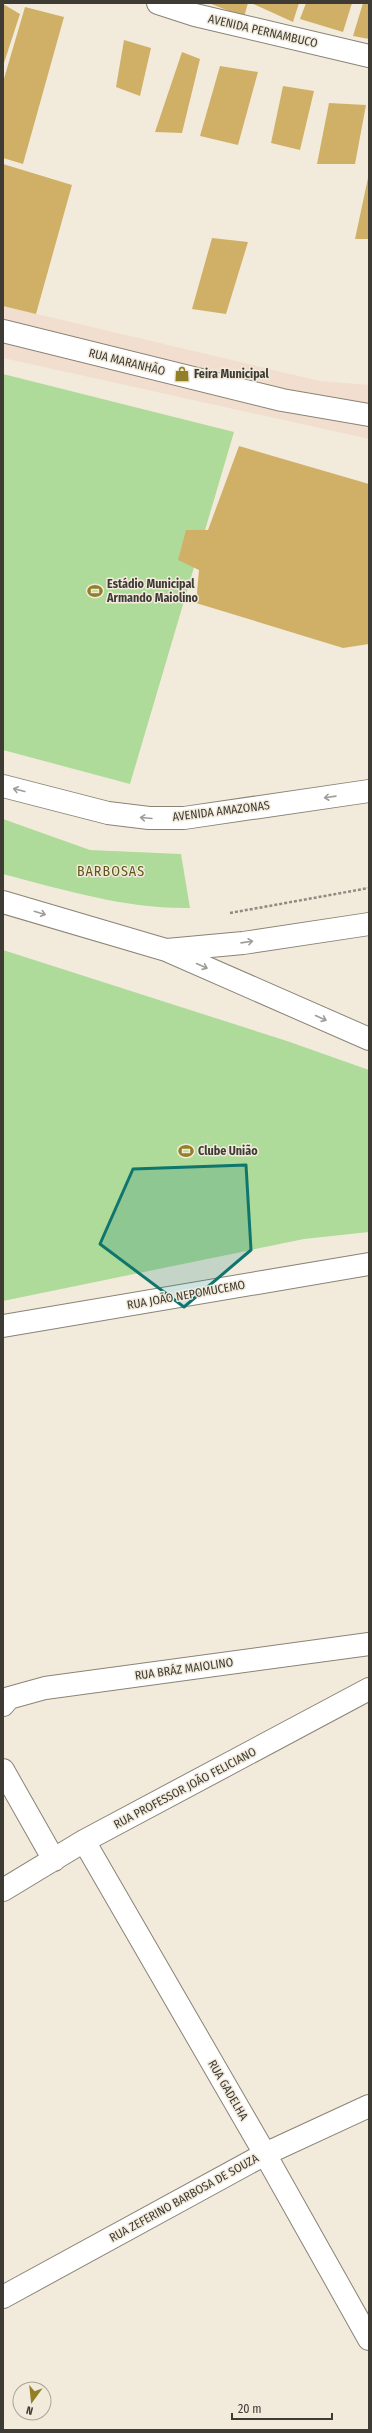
<svg xmlns="http://www.w3.org/2000/svg" width="372" height="2433" font-family="'Fira Sans Condensed',sans-serif">
	<style>
		.commercial { fill: #f1dece }
		.green { fill: #aedb9a }
		.building { fill: #d0b066 }
		.lines { fill: none; stroke-linecap: round; stroke-linejoin: round }
		.minor-casing { stroke: #8a8376; stroke-width: 24 }
		.path { stroke: #8f8b81; stroke-width: 2.5; stroke-dasharray: 3 2; stroke-linecap: butt }
		.minor { stroke: #fff; stroke-width: 22 }
		.oneway { stroke: #9e9d9a }
		.marked { fill: #0f766e; fill-opacity: 0.2; stroke: #0f766e; stroke-width: 3; stroke-linejoin: round }
		.labels { text-anchor: middle; stroke-width: 3; stroke-linejoin: round; paint-order: stroke }
		.street-label { font-size: 12px; fill: #3e3b35; stroke: #f2ebdc }
		.poi-label { font-size: 12px; font-weight: bold; fill: #3e3b35; stroke: #f2ebdc; text-anchor: start }
		.quarter-label { font-size: 14px; letter-spacing: 1px; fill: #625519; stroke: #f2ebdc }
	</style>
	<rect width="100%" height="100%" fill="#f2ebdc"/>
	<path class="commercial" d="M 3,306 L 320,381 L 369,385 L 369,439 L 3,358 Z"/>
	<path class="green" d="M 3,374 L 234,432 L 130,784 L 3,750 Z
		M 3,819 L 90,850 L 181,854 L 190,908 C 126,909 64,890 3,874 Z
		M 3,950 L 287,1041 L 369,1070 L 369,1232 L 304,1239 L 3,1301 Z"/>
	<path class="building" d="M 209,3 L 248,3 L 244,17 Z
		M 251,3 L 299,3 L 293,22 Z
		M 306,3 L 352,3 L 343,32 L 300,19 Z
		M 363,3 L 369,3 L 369,39 L 353,36 Z
		M 3,4 L 20,14 L 3,66 Z
		M 25,7 L 64,17 L 23,164 L 3,158 L 3,82 Z
		M 124,40 L 151,48 L 140,96 L 116,87 Z
		M 182,52 L 200,59 L 182,133 L 155,132 Z
		M 220,66 L 258,72 L 238,145 L 200,136 Z
		M 283,86 L 314,91 L 300,150 L 271,143 Z
		M 329,103 L 366,105 L 355,164 L 317,164 Z
		M 3,164 L 72,185 L 36,314 L 3,306 Z
		M 368,178 L 369,239 L 355,239 Z
		M 212,238 L 248,242 L 226,314 L 192,309 Z
		M 239,446 L 369,484 L 369,644 L 343,648 L 196,603 L 199,570 L 178,560 L 186,530 L 208,530 Z"/>
	<g class="lines">
		<g class="minor-casing">
			<path id="minor" d="M 158,3 L 195,15 L 369,56
				M 3,331 L 282,400 L 369,415
				M 3,786 L 108,813 L 149,818 L 184,818 L 369,791
				M 3,902 L 166,950 L 369,1039
				M 167,950 L 243,943 L 369,924
				M 3,1326 L 369,1264
				M 3,1705 L 9,1698 L 45,1688 L 369,1644
				M 3,1770 L 54,1860
				M 84,1841 L 265,2154 L 369,2339
				M 3,1890 L 84,1841 L 369,1689
				M 3,2297 L 265,2154 L 369,2106"/>
		</g>
		<path class="path" d="M 230,913 L 369,888"/>
		<use href="#minor" class="minor"/>
	</g>
	<defs><path id="oneway-shaft" d="M-6 0H5M1.5-3L5.5 0L1.5 3" fill="none" stroke-width="1.6" stroke-linecap="round" stroke-linejoin="round"/></defs>
	<g class="oneway">
		<use href="#oneway-shaft" transform="translate(19 790) rotate(-166)"/>
		<use href="#oneway-shaft" transform="translate(330 797) rotate(172)"/>
		<use href="#oneway-shaft" transform="translate(146 818) rotate(-175)"/>
		<use href="#oneway-shaft" transform="translate(40 913) rotate(17)"/>
		<use href="#oneway-shaft" transform="translate(247 942) rotate(-8)"/>
		<use href="#oneway-shaft" transform="translate(202 966) rotate(24)"/>
		<use href="#oneway-shaft" transform="translate(321 1018) rotate(24)"/>
	</g>
	<path class="marked" d="M 246,1165 L 251,1250 L 184,1307 L 100,1244 L 133,1169 Z"/>
	<defs>
		<g id="shop-bare" transform="scale(1.2)"><path d="M-5-2.5h2.3a2.7 3.5 0 0 1 5.4 0H5L5.5 6h-11ZM-1.5-2.5h3a1.5 2.3 0 0 0-3 0Z" fill="#928027" stroke="#f2ebdc" stroke-width="2.5" paint-order="stroke"/></g>
		<g id="stadium-bare" transform="scale(1.2)"><path d="M0-5a6.5 5 0 1 0 0 10a6.5 5 0 1 0 0-10ZM-3.5-1.8h7v3.6h-7Z" fill="#928027" stroke="#f2ebdc" stroke-width="2.5" paint-order="stroke"/></g>
	</defs>
	<g fill-rule="evenodd">
		<use href="#shop-bare" x="182" y="374"/>
		<use href="#stadium-bare" x="95" y="591"/>
		<use href="#stadium-bare" x="186" y="1151"/>
	</g>
	<g class="labels">
		<g class="street-label">
			<text transform="translate(263 31) rotate(13)" y="4">AVENIDA PERNAMBUCO</text>
			<text transform="translate(127 362) rotate(14)" y="4">RUA MARANHÃO</text>
			<text transform="translate(221 811) rotate(-7)" y="4">AVENIDA AMAZONAS</text>
			<text transform="translate(186 1295) rotate(-10)" y="4">RUA JOÃO NEPOMUCEMO</text>
			<text transform="translate(184 1669) rotate(-8)" y="4">RUA BRÁZ MAIOLINO</text>
			<text transform="translate(185 1788) rotate(-28)" y="4">RUA PROFESSOR JOÃO FELICIANO</text>
			<text transform="translate(228 2090) rotate(60)" y="4">RUA GADELHA</text>
			<text transform="translate(184 2198) rotate(-29)" y="4">RUA ZEFERINO BARBOSA DE SOUZA</text>
		</g>
		<g class="poi-label">
			<text x="194" y="378">Feira Municipal</text>
			<text x="107" y="588">Estádio Municipal<tspan x="107" dy="14">Armando Maiolino</tspan></text>
			<text x="198" y="1155">Clube União</text>
		</g>
		<g class="quarter-label">
			<text x="111" y="876">BARBOSAS</text>
		</g>
	</g>
	<rect width="372" height="2433" fill="none" stroke="#3e3b35" stroke-width="8"/>
	<g transform="translate(32 2401) rotate(195)"><circle r="19" fill="#f2ebdc" stroke="#aaa599"/>
	<path d="M0-3L7 15L0 10L-7 15Z" fill="#928027"/>
	<text y="-6" font-size="11" font-weight="bold" text-anchor="middle" fill="#3e3b35">N</text>
	</g>
	<path d="M232 2413v6h100v-6" fill="none" stroke="#3e3b35" stroke-width="2"/>
	<text x="238" y="2413" font-size="12" fill="#3e3b35" stroke="#f2ebdc" stroke-width="3" paint-order="stroke">20 m</text>
</svg>
